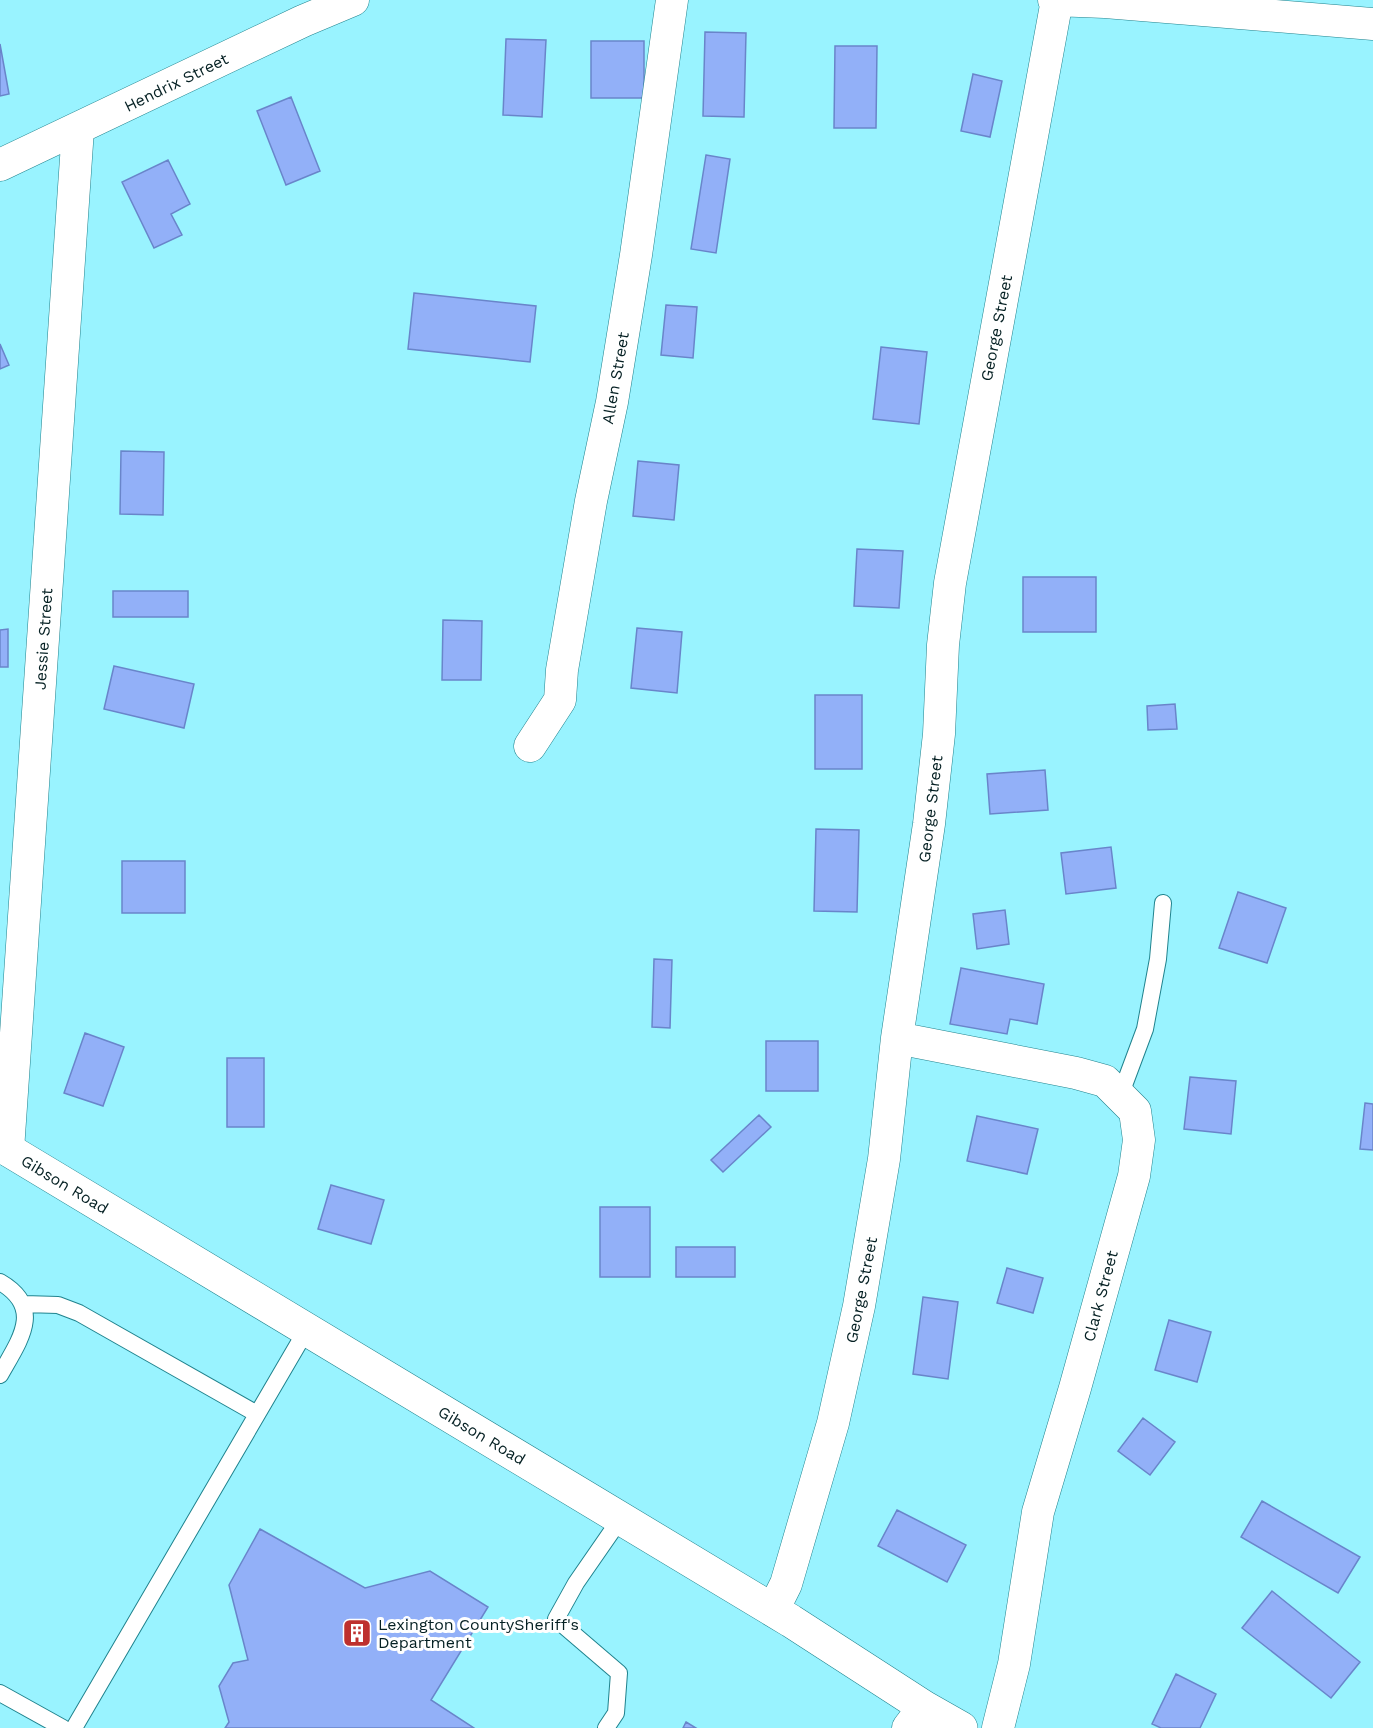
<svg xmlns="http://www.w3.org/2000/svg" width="1373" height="1728" font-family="'Work Sans',sans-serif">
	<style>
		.building { fill: #92b0f8; stroke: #6985ca; stroke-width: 1.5 }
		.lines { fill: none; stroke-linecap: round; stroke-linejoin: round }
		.service-casing { stroke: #20838e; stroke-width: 18 }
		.minor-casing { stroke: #20838e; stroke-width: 33 }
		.tertiary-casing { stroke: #20838e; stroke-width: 34 }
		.service { stroke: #fff; stroke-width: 16 }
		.minor { stroke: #fff; stroke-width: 32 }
		.tertiary { stroke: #fff; stroke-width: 33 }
		.labels { text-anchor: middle; stroke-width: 6; stroke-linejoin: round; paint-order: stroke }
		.street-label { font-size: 16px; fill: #052023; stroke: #fff }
		.poi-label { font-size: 16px; fill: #052023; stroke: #fff; text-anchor: start }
	</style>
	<rect width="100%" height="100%" fill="#99f3ff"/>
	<path class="building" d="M 705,32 L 746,33 L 744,117 L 703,116 Z
		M 506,39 L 546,40 L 542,117 L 503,115 Z
		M 591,41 L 644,41 L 644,98 L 591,98 Z
		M 0,44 L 9,94 L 0,96 Z
		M 835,46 L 877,46 L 876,128 L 834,128 Z
		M 973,74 L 1002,81 L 990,137 L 961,131 Z
		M 291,97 L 320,171 L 286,185 L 257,111 Z
		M 706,155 L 730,159 L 716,253 L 691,249 Z
		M 168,160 L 190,204 L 171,214 L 182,235 L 154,248 L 122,182 Z
		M 414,293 L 536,306 L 530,362 L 408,349 Z
		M 666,305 L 697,307 L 693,358 L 661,355 Z
		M 0,344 L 9,365 L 0,369 Z
		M 881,347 L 927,352 L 919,424 L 873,419 Z
		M 121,451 L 164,452 L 163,515 L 120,514 Z
		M 638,461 L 679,465 L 674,520 L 633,516 Z
		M 857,549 L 903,551 L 899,608 L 854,606 Z
		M 1023,577 L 1096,577 L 1096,632 L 1023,632 Z
		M 113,591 L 188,591 L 188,617 L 113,617 Z
		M 443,620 L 482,621 L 481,680 L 442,680 Z
		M 637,628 L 682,632 L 677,693 L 631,688 Z
		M 8,629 L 8,667 L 0,667 L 0,630 Z
		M 114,666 L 194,684 L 184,728 L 104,709 Z
		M 815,695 L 862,695 L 862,769 L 815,769 Z
		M 1175,704 L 1177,729 L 1148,730 L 1147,706 Z
		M 1045,770 L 1048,810 L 990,814 L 987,774 Z
		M 816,829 L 859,830 L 857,912 L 814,911 Z
		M 1111,847 L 1116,888 L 1066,894 L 1061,853 Z
		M 122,861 L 185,861 L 185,913 L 122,913 Z
		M 1238,892 L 1286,908 L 1267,963 L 1219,948 Z
		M 1005,910 L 1009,944 L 977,949 L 973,914 Z
		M 654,959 L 672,960 L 670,1028 L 652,1027 Z
		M 961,968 L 1044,984 L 1037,1024 L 1010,1019 L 1007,1034 L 950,1024 Z
		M 85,1033 L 124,1047 L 103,1106 L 64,1093 Z
		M 766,1041 L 818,1041 L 818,1091 L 766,1091 Z
		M 227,1058 L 264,1058 L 264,1127 L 227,1127 Z
		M 1190,1077 L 1236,1081 L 1231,1134 L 1184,1129 Z
		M 1365,1103 L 1373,1104 L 1373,1150 L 1360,1149 Z
		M 759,1115 L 771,1127 L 723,1172 L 711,1160 Z
		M 977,1116 L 1038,1129 L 1027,1174 L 967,1161 Z
		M 331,1185 L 384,1200 L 371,1244 L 318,1229 Z
		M 600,1207 L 650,1207 L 650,1277 L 600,1277 Z
		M 676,1247 L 735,1247 L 735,1277 L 676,1277 Z
		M 1007,1268 L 1043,1278 L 1033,1313 L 997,1303 Z
		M 923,1297 L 958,1302 L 948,1379 L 913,1374 Z
		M 1169,1320 L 1211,1332 L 1197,1382 L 1155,1370 Z
		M 1143,1418 L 1175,1442 L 1150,1475 L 1118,1451 Z
		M 1262,1501 L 1360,1557 L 1338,1593 L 1241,1537 Z
		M 897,1510 L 966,1545 L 947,1582 L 878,1546 Z
		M 260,1529 L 365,1588 L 430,1571 L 488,1607 L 431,1700 L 474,1728 L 225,1728 L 229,1722 L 219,1686 L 233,1663 L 248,1660 L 229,1585 Z
		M 1272,1591 L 1360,1662 L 1331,1698 L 1242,1628 Z
		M 1176,1674 L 1216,1694 L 1200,1728 L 1161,1728 L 1152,1724 Z
		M 686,1722 L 696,1728 L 683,1728 Z"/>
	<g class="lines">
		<g class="service-casing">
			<path id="service" d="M 1120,1096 L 1145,1029 L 1158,959 L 1163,903
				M 0,1282 C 45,1308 19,1341 0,1375
				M 24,1304 L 58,1305 L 79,1313 L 257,1414
				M 0,1693 L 63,1728
				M 74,1728 L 307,1329
				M 606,1728 L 616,1713 L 619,1673 L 556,1619 L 576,1583 L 621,1518"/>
		</g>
		<g class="minor-casing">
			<path id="minor" d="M 1054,0 L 1105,2 L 1373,24
				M 0,165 L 303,21 L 353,0
				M 530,746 L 560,700 L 562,670 L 591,501 L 612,402 L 636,255 L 672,0
				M 897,1038 L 1076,1073 L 1105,1081 L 1135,1111 L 1139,1140 L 1134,1176 L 1075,1388 L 1038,1512 L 1014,1664 L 998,1728
				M 8,1150 L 78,129
				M 773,1610 L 786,1584 L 833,1423 L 859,1306 L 884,1159 L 897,1038 L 929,824 L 939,734 L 943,645 L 950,583 L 1057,0
				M 908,1728 L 924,1707"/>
		</g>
		<g class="tertiary-casing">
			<path id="tertiary" d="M 0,1145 L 791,1621 L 924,1707 L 961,1728"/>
		</g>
		<use href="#service" class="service"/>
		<use href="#minor" class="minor"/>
		<use href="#tertiary" class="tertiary"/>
	</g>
	<defs>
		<g id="building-square" transform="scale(1.5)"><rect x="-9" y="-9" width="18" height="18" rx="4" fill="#be302e" stroke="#fff"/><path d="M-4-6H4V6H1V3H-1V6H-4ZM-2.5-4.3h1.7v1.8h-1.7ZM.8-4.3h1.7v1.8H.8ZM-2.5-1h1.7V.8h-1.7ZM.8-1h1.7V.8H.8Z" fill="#fff"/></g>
	</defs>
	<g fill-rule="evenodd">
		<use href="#building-square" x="357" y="1633"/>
	</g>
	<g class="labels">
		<g class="street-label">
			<text transform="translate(176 82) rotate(-26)" y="6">Hendrix Street</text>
			<text transform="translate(996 328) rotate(-79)" y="6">George Street</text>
			<text transform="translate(615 378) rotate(-80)" y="6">Allen Street</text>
			<text transform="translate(43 639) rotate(-86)" y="6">Jessie Street</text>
			<text transform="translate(930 809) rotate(-83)" y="6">George Street</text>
			<text transform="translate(65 1184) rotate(31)" y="6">Gibson Road</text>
			<text transform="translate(861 1290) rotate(-79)" y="6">George Street</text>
			<text transform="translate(1100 1296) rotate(-75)" y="6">Clark Street</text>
			<text transform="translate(482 1435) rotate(31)" y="6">Gibson Road</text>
		</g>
		<g class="poi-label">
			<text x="378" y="1630">Lexington CountySheriff's<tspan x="378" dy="18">Department</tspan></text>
		</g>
	</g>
</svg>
